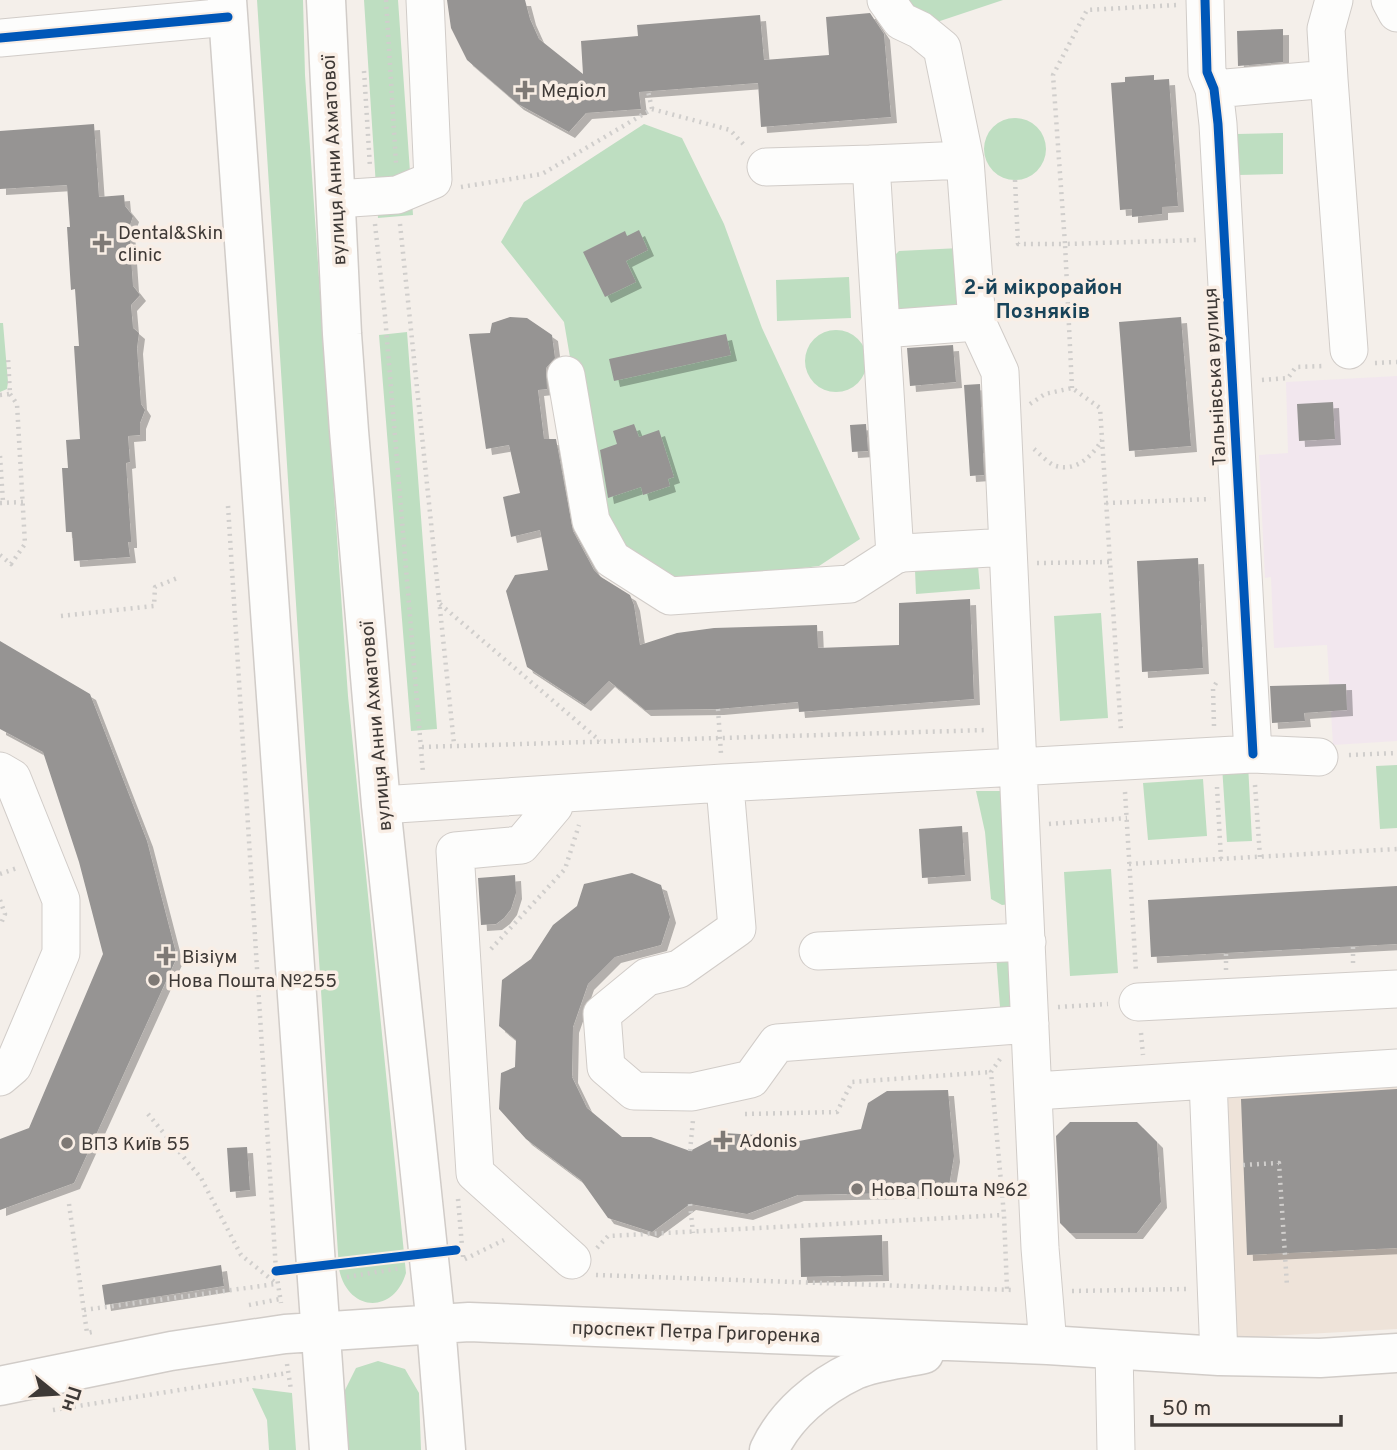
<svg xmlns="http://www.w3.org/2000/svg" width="1397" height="1450" font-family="Overpass,sans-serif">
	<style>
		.built { fill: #eee3d9 }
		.education { fill: #f2e7ee }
		.green { fill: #bedec1 }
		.building { fill: #969493; filter: url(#shadow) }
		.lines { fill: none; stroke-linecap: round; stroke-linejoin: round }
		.minor-casing { stroke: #d1ccc8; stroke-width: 39 }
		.major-casing { stroke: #d1ccc8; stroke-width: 41 }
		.path { stroke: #d0cecc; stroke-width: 4.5; stroke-dasharray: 2 5; stroke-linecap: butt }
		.minor { stroke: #fdfdfc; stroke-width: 37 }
		.major { stroke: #fdfdfc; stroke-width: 38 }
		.cycleway-casing { stroke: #f9eee5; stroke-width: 13 }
		.cycleway { stroke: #0057b8; stroke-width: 9 }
		.poi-dot { fill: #7e7975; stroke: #f9eee5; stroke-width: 2.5 }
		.labels { text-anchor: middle; stroke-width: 7; stroke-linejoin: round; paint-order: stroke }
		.poi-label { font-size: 19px; fill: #3e3936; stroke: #f9eee5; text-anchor: start }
		.street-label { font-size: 19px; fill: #3e3936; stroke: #f9eee5 }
		.neighbourhood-label { font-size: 21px; font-weight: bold; fill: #184359; stroke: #f9eee5 }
	</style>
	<defs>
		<filter id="shadow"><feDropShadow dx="6" dy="6" stdDeviation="0" flood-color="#0004"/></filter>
	</defs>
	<rect width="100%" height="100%" fill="#f4efea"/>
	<path class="built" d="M 1397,1068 L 1397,1329 L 1215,1339 L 1208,1080 Z"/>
	<path class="education" d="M 1397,376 L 1397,741 L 1333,745 L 1327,645 L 1274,648 L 1271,577 L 1265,578 L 1259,455 L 1288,453 L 1286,382 Z"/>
	<path class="green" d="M 257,0 L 303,0 L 305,75 L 348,696 L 406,1273 C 394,1314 348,1313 339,1269 Z
		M 364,0 L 398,0 L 413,215 L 378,218 Z
		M 895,0 L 1003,0 L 928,25 Z
		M984 149a31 31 0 1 1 62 0a31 31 0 1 1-62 0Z
		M 644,124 L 682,138 L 724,224 L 762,328 L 860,539 L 819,566 L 684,582 L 631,552 L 596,510 L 564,322 L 501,242 L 524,202 Z
		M 1283,133 L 1283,174 L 1238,175 L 1237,134 Z
		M 960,248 L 962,303 L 951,308 L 896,309 L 886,264 L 899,251 Z
		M 849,277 L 851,318 L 777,321 L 776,280 Z
		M 0,323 L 3,323 L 8,382 L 7,389 L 0,392 Z
		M805 361a31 31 0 1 1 62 0a31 31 0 1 1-62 0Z
		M 407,332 L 437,729 L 411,731 L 379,335 Z
		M 978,565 L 980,589 L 916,594 L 915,570 Z
		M 1101,613 L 1108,718 L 1060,721 L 1054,616 Z
		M 1248,764 L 1252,841 L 1227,842 L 1222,766 Z
		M 1397,765 L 1397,828 L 1380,829 L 1376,766 Z
		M 1203,779 L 1207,836 L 1148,840 L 1143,783 Z
		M 976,791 L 1012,791 L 1011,904 L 1002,905 L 991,899 L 985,832 Z
		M 1111,869 L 1118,973 L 1070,976 L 1064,872 Z
		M 996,955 L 1014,957 L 1025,999 L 1001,1020 Z
		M 378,1361 L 405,1369 L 419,1393 L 421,1450 L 347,1450 L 344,1392 L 356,1368 Z
		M 252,1388 L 292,1393 L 296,1450 L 269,1450 L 267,1420 Z"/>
	<path class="building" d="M 447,0 L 525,0 L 530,19 L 539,39 L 583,74 L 581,41 L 638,36 L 637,25 L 760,15 L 764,60 L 829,55 L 826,17 L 870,13 L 884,34 L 891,117 L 761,127 L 758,83 L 639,92 L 641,109 L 586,113 L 569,132 L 518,104 L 467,60 L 451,28 Z
		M 1283,29 L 1283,62 L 1238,66 L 1237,31 Z
		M 1154,75 L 1154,80 L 1169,79 L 1178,206 L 1162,207 L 1162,214 L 1132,217 L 1132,209 L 1120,210 L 1111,83 L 1125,82 L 1125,77 Z
		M 94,124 L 99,197 L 124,195 L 125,206 L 133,216 L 129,228 L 133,286 L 140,295 L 131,305 L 133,328 L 139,333 L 137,348 L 141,404 L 145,410 L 140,423 L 140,435 L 128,436 L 130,462 L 126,463 L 131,538 L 131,542 L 128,542 L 130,557 L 74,561 L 72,532 L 66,532 L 62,468 L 68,468 L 66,440 L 80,439 L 74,346 L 79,346 L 75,289 L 71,290 L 67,227 L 70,227 L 67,185 L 0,189 L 0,131 Z
		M 639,230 L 648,250 L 626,261 L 636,282 L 605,297 L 583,252 L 625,231 L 627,236 Z
		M 510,317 L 527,318 L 552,335 L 555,358 L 546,368 L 547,389 L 538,390 L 544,439 L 556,439 L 573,531 L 594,570 L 601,577 L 630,595 L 634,605 L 640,645 L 677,633 L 714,628 L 817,625 L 818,648 L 899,645 L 899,603 L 970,599 L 974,699 L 799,712 L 798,702 L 718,709 L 645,710 L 609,681 L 585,705 L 527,667 L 506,591 L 515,575 L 548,570 L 540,530 L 511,537 L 503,497 L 520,493 L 509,445 L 486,449 L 469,334 L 490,333 L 492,323 Z
		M 1181,317 L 1191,446 L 1129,451 L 1119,322 Z
		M 726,334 L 731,355 L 614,381 L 609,359 Z
		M 953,345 L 956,382 L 910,386 L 907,348 Z
		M 980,384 L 984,475 L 970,476 L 964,385 Z
		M 1333,402 L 1335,439 L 1299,441 L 1297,404 Z
		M 634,424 L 639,437 L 659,430 L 674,477 L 668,479 L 670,486 L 643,495 L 641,487 L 608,498 L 600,450 L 617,444 L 613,431 Z
		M 866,424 L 868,451 L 852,452 L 850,425 Z
		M 1198,558 L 1203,668 L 1142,672 L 1137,561 Z
		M 0,641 L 90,694 L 147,841 L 177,957 L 74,1183 L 0,1210 L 0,1139 L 29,1128 L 103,954 L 79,862 L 43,752 L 0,729 Z
		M 1346,684 L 1347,710 L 1304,713 L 1305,721 L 1272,723 L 1270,686 Z
		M 962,826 L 965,875 L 922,878 L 919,829 Z
		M 632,873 L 661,885 L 670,917 L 661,945 L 615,957 L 588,984 L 573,1027 L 572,1077 L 587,1108 L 622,1137 L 651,1137 L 690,1151 L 724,1133 L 756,1135 L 794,1142 L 861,1129 L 868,1103 L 887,1091 L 948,1090 L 954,1156 L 948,1192 L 798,1195 L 747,1214 L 690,1204 L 652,1232 L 608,1218 L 581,1180 L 526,1139 L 499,1109 L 501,1073 L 515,1067 L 516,1040 L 499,1026 L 502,980 L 531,959 L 553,925 L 577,906 L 584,884 Z
		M 515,875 L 516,893 L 511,909 L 504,918 L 496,924 L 481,925 L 478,878 Z
		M 1397,886 L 1397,944 L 1151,957 L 1148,900 Z
		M 1397,1089 L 1397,1248 L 1247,1255 L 1241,1099 Z
		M 1070,1122 L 1137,1122 L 1157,1142 L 1161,1202 L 1137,1233 L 1070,1233 L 1060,1223 L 1056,1136 Z
		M 247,1147 L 250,1190 L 230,1192 L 227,1148 Z
		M 882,1235 L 883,1275 L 801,1277 L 800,1238 Z
		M 221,1265 L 224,1286 L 105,1305 L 102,1285 Z"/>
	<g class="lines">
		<g class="minor-casing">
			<path id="minor" d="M 886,0 L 901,21 L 920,30 L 942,48 L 965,160 L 977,322 L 1000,372 L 1040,1248 L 1048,1345
				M 1205,0 L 1207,72 L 1214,89 L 1218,124 L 1253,754
				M 1390,0 L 1397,13
				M 0,38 L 228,17
				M 1329,79 L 1349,350
				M 1214,89 L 1329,79 L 1326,29 L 1334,0
				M 766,167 L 871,164
				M 336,199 L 397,195 L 433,180 L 425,0
				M 882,329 L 977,322
				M 566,375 L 591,521 L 612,559 L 670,596 L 850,584 L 895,555 L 903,553 L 1008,547
				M 895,555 L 871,164 L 965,160
				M 0,771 L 12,778 L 61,900 L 61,953 L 13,1066 L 0,1077
				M 723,783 L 726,798 L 737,928 L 679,969 L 647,977 L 602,1014 L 606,1067 L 634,1091 L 692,1092 L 751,1079 L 777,1043 L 1030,1024
				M 554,795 L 554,806 L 521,845 L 455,851 L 475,1173 L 572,1260
				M 381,805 L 723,783 L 1253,754 L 1319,757
				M 818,951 L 1027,942
				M 1138,1002 L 1397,989
				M 1208,1080 L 1397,1068
				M 1035,1091 L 1208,1080 L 1219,1356
				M 1114,1349 L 1116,1450"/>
		</g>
		<g class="major-casing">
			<path id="major" d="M 227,0 L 329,1450
				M 326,0 L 342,334 L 349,431 L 381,805 L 436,1325 L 446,1450
				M 0,1386 L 171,1351 L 285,1334 L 469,1322 L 1048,1345 L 1219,1356 L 1320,1358 L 1397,1353
				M 769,1450 C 786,1414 819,1387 855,1370 C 876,1361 902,1359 924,1354"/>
		</g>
		<path class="path" d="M 386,0 L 396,163
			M 364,71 L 370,167
			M 652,109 L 730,130 L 746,147
			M 1015,180 L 1018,244 L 1065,244 L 1053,75 L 1087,10 L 1177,5
			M 461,187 L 542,174 L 652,109 L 648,91
			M 375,224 L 385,316 L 423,773
			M 400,224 L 454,744
			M 1375,363 L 1397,362
			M 1262,380 L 1288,378 L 1296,367 L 1324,366
			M 1072,388 L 1065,244 L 1197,240
			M 0,395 L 10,394 L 8,358
			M 1030,404 L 1045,394 L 1072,388 L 1100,408 L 1121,731
			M 1034,449 C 1040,454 1049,464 1056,466 C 1077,472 1093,455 1102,440
			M 0,456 L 3,502
			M 0,503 L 23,502
			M 1106,503 L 1211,499
			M 228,506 L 276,1271 L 281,1303
			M 0,555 L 11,564 L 25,544 L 17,404 L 10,394
			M 1037,563 L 1110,562
			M 440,604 L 600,741
			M 61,616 L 154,606 L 155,587 L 180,577
			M 718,709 L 721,754
			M 1214,726 L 1213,688 L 1218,680
			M 422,747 L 987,730
			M 1349,755 L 1397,753
			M 1255,785 L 1260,857
			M 1217,787 L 1221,859
			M 1125,792 L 1136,972
			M 1049,824 L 1127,818
			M 1129,864 L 1397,849
			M 0,874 L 17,868
			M 0,900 L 5,914 L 0,926
			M 491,949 L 565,869 L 579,825
			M 1353,963 L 1353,946
			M 1226,970 L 1226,953
			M 1058,1007 L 1108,1004
			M 1141,1033 L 1143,1055
			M 1000,1059 L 991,1072 L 1004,1215 L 1007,1289
			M 148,1114 L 201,1178 L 241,1255 L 277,1284
			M 745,1114 L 837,1112 L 852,1082 L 991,1072
			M 690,1151 L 693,1120
			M 1243,1165 L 1279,1163 L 1287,1286
			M 458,1199 L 462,1246
			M 69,1204 L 87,1333 L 92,1332
			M 690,1204 L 693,1233
			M 597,1248 L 608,1236 L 1004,1215
			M 463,1255 L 463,1260 L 504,1240
			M 596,1275 L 1014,1290
			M 347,1277 L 401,1268
			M 1072,1291 L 1186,1289
			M 249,1305 L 280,1299
			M 84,1310 L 276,1284
			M 287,1364 L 291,1390
			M 53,1410 L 287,1373"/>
		<use href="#minor" class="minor"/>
		<use href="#major" class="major"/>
		<g class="cycleway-casing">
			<path id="cycleway" d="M 1205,0 L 1207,72 L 1214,89 L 1218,124 L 1253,754
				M 0,38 L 228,17
				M 276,1271 L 456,1250"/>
		</g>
		<use href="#cycleway" class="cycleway"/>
	</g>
	<g class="poi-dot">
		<path d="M521.5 79.5h7v7h7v7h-7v7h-7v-7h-7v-7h7z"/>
		<path d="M98.5 232.5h7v7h7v7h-7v7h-7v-7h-7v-7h7z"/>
		<path d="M162.5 945.5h7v7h7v7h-7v7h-7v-7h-7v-7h7z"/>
		<circle cx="154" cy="980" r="7"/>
		<path d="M719.5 1129.5h7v7h7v7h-7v7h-7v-7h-7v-7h7z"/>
		<circle cx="67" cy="1143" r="7"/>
		<circle cx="857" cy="1189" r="7"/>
	</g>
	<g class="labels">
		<g class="poi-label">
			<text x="541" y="97">Медіол</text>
			<text x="118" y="239">Dental&amp;Skin<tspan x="118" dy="22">clinic</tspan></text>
			<text x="182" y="963">Візіум</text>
			<text x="168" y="987">Нова Пошта №255</text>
			<text x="739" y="1147">Adonis</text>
			<text x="81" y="1150">ВПЗ Київ 55</text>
			<text x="871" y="1196">Нова Пошта №62</text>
		</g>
		<g class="street-label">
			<text transform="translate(333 160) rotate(-93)" y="7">вулиця Анни Ахматової</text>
			<text transform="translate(1214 377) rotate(-93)" y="7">Тальнівська вулиця</text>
			<text transform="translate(375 726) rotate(-95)" y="7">вулиця Анни Ахматової</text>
			<text transform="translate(696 1331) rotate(2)" y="7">проспект Петра Григоренка</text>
		</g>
		<g class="neighbourhood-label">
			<text x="1043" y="294">2-й мікрорайон<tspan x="1043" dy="24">Позняків</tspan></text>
		</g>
	</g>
	<g transform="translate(56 1394) rotate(108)" stroke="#f9eee5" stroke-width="5" paint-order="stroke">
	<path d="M0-5L12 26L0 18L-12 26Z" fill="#3e3936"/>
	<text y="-10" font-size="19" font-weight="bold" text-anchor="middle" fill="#3e3936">Пн</text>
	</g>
	<path d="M1152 1415v10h189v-10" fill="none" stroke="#3e3936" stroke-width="3.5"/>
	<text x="1162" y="1415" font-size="21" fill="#3e3936" stroke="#f9eee5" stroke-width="5" paint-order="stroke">50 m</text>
</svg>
